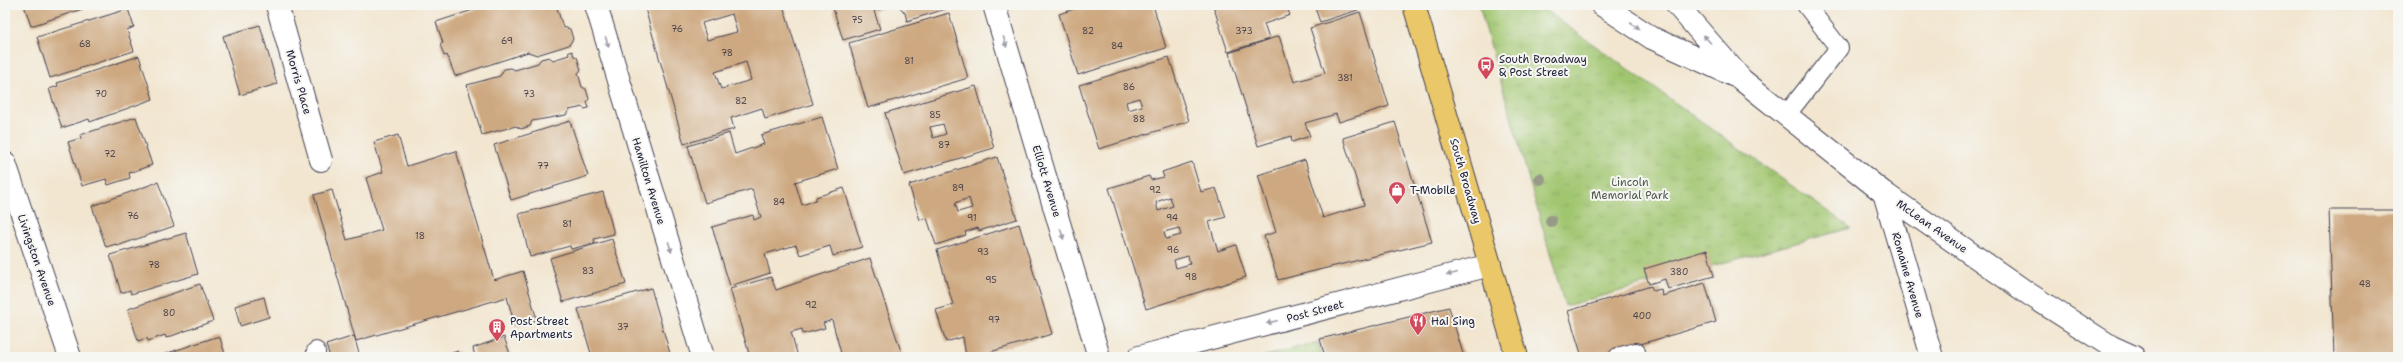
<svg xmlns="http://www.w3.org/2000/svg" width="2403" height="362" font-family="'Shantell Sans',sans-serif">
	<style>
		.park { fill: url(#park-tufts); stroke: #627456 }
		.building { fill: #cda880; fill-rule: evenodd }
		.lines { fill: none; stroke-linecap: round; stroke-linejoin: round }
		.service-casing { stroke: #413f51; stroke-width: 20 }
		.minor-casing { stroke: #413f51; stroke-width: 24 }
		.tertiary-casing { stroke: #413f51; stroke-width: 24 }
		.primary-casing { stroke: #413f51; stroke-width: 24 }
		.service { stroke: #fff; stroke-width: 18 }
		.minor { stroke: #fff; stroke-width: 22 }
		.tertiary { stroke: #fff; stroke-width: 22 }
		.primary { stroke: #eac769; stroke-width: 22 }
		.tree { fill: #989a88 }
		.oneway { fill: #9c9ca7 }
		.labels { text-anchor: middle; stroke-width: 4; stroke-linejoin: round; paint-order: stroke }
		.number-label { font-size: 9px; fill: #4d444c }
		.poi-label { font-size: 11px; fill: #22223b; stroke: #f6f6f2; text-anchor: start }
		.street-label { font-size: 11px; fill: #22223b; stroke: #f6f6f2 }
		.park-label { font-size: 11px; fill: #4e5b4e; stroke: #f6f6f2 }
	</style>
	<defs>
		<pattern id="park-tufts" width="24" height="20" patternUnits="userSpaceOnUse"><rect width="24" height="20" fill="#a1c670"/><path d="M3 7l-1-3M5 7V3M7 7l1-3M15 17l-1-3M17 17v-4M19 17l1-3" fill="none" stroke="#8aaa62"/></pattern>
	</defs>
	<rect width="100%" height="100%" fill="#f6f6f2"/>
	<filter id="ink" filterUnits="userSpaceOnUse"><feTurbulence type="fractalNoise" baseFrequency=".025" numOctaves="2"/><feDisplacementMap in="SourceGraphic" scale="8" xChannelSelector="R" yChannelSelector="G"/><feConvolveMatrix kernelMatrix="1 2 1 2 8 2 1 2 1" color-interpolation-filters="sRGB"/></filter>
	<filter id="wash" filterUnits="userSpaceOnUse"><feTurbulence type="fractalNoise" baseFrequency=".012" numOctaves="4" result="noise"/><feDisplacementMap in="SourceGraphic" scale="16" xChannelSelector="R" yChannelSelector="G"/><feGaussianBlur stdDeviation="0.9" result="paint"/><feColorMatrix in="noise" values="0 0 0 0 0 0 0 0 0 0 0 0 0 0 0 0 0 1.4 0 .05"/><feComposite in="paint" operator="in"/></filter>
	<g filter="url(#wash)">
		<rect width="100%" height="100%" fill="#f2e6d0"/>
		<path class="park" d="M 1479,5 L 1538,5 L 1851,228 L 1565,306 Z
			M 1318,342 L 1322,357 L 1262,357 Z"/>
		<g id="blocks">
			<path class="building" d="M 24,5 L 94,5 L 31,26 Z
				M 488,5 L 556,5 L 563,27 L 570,29 L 573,39 L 569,45 L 537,55 L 528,52 L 455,76 L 447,55 L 444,56 L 440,44 L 443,43 L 436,22 Z
				M 644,5 L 783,5 L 813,104 L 765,119 L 762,108 L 731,118 L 734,129 L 684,144 ZM 732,14 L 737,32 L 707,40 L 702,23 ZM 746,62 L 751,80 L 721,89 L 715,72 Z
				M 832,5 L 894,5 L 874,11 L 880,29 L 843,40 Z
				M 898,5 L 948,5 L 949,8 L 907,21 L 905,13 Z
				M 1086,5 L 1153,5 L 1166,48 L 1078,75 L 1059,14 Z
				M 1213,5 L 1302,5 L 1288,10 L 1290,15 L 1264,24 L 1269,39 L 1228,52 Z
				M 1314,5 L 1357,5 L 1358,10 L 1320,22 Z
				M 128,9 L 134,27 L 127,30 L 134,51 L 50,78 L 37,37 Z
				M 1360,12 L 1389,106 L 1339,122 L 1336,114 L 1305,123 L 1310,136 L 1292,142 L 1291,136 L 1258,146 L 1229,53 L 1279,36 L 1294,82 L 1325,73 L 1310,28 Z
				M 949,13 L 968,78 L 868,108 L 849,43 Z
				M 260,25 L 277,84 L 240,95 L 223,36 Z
				M 572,51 L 574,56 L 577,57 L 581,70 L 578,73 L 582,87 L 586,89 L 589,99 L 587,102 L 589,108 L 584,109 L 583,107 L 569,110 L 566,115 L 532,121 L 530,126 L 521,129 L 516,126 L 482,135 L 467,85 L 500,76 L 504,69 L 511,68 L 515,70 L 538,63 L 541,59 L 549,57 L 553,60 L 569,55 L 568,53 Z
				M 139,56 L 153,99 L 90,122 L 89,119 L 62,128 L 49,89 L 58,86 L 57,83 Z
				M 1169,57 L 1189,121 L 1099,149 L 1079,85 ZM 1139,98 L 1142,106 L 1128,110 L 1126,102 Z
				M 976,86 L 994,148 L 904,175 L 885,113 ZM 943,124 L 946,134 L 933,138 L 930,127 Z
				M 136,117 L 152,165 L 129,173 L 130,178 L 108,185 L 106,179 L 82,186 L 68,142 L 81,138 L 80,135 Z
				M 822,117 L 838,169 L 795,182 L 802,205 L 816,200 L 816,197 L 844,188 L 862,247 L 833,256 L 830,246 L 800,255 L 796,245 L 765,254 L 770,273 L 730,286 L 712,227 L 753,215 L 754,220 L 761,217 L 752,189 L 705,203 L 688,146 L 729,133 L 735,154 L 764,144 L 761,135 Z
				M 570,121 L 588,176 L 511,200 L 494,145 Z
				M 1395,122 L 1432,242 L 1278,280 L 1264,236 L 1276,232 L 1258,175 L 1305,160 L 1323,218 L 1364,205 L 1343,138 Z
				M 398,135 L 407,166 L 456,151 L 494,280 L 523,271 L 537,320 L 515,326 L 507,297 L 356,341 L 314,195 L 332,190 L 347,240 L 382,230 L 366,178 L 383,172 L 374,142 Z
				M 997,157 L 1017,219 L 979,231 L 978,228 L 965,232 L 966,235 L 936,245 L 927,218 L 920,220 L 909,185 ZM 969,198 L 972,208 L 958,212 L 955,203 Z
				M 1192,162 L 1201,192 L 1216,188 L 1226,217 L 1209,222 L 1218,251 L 1236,245 L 1246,277 L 1146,309 L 1109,188 L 1149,176 L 1151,180 L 1164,177 L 1162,172 ZM 1170,197 L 1173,206 L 1158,211 L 1156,202 ZM 1179,228 L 1181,235 L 1166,239 L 1164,232 ZM 1188,256 L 1190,264 L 1176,268 L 1174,260 Z
				M 158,182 L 174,226 L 117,246 L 116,244 L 106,247 L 92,206 Z
				M 603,192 L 614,234 L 594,239 L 595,243 L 571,249 L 570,246 L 530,257 L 519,214 Z
				M 2329,210 L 2398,210 L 2398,357 L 2334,357 Z
				M 1019,224 L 1052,334 L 973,357 L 966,357 L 963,337 L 946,342 L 936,310 L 953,305 L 937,250 Z
				M 186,233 L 198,274 L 131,294 L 130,290 L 121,293 L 110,255 Z
				M 612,239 L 626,284 L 563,302 L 550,258 Z
				M 1707,250 L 1714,276 L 1668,289 L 1665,279 L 1649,284 L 1644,269 Z
				M 870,258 L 903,357 L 842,357 L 832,320 L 823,323 L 825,328 L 803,334 L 802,329 L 791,332 L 798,357 L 750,357 L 730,289 L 771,277 L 776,290 Z
				M 1705,283 L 1716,322 L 1596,357 L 1582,357 L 1568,311 L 1651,286 L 1653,291 L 1661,289 L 1662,296 Z
				M 200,284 L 213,321 L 166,338 L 165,335 L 148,341 L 147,338 L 138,341 L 128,309 Z
				M 651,288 L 671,357 L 592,357 L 578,309 Z
				M 264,297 L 269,317 L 240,326 L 235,306 Z
				M 1449,307 L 1464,357 L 1325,357 L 1320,339 Z
				M 354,336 L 360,357 L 330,357 L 326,345 Z
				M 216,337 L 220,338 L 226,357 L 156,357 Z
				M 504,337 L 511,357 L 475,357 L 473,348 Z
				M 5,350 L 8,350 L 10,357 L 5,357 Z
				M 458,351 L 460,357 L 439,357 Z"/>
		</g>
	</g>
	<g filter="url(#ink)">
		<use href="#blocks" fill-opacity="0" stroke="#413f51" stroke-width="1"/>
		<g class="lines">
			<g class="service-casing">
				<path id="service" d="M 1787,114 L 1839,48 L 1806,5
					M 316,357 L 316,351
					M 1618,357 L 1636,352"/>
			</g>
			<g class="minor-casing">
				<path id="minor" d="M 277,5 L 321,160
					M 596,5 L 703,357
					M 994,5 L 1099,357
					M 5,163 L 70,357
					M 1884,193 L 1932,357
					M 1139,357 L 1490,265"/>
			</g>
			<g class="tertiary-casing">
				<path id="tertiary" d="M 1602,5 L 1652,38 L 1735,76
					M 1677,5 L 1742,80 L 1884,193 L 2029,294 L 2112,347 L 2134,357"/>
			</g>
			<g class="primary-casing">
				<path id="primary" d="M 1414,5 L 1517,357"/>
			</g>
			<use href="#service" class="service"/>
			<use href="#minor" class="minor"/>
			<use href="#tertiary" class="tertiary"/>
			<use href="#primary" class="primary"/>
		</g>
		<g class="tree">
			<circle cx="1540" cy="179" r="6"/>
			<circle cx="1551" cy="221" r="6"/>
		</g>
		<defs><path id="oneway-solid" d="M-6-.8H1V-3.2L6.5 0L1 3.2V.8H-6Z"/></defs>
		<g class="oneway">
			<use href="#oneway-solid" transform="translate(1635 26) rotate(33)"/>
			<use href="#oneway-solid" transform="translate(1707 39) rotate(-131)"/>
			<use href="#oneway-solid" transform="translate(607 42) rotate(73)"/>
			<use href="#oneway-solid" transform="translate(1005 42) rotate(73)"/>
			<use href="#oneway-solid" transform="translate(1062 234) rotate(73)"/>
			<use href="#oneway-solid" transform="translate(670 247) rotate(73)"/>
			<use href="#oneway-solid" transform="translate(1452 274) rotate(166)"/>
			<use href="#oneway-solid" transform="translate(1272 322) rotate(165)"/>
		</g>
	</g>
	<defs>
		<g id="bus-pin" transform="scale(0.9)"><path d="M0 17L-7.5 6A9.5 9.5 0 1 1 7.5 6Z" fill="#d1495b" stroke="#f6f6f2"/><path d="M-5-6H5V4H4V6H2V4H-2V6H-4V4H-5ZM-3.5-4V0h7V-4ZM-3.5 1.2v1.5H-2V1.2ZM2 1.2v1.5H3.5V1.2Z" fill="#fff"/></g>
		<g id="shop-pin" transform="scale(0.9)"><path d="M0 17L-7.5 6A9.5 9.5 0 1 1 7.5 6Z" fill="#d1495b" stroke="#f6f6f2"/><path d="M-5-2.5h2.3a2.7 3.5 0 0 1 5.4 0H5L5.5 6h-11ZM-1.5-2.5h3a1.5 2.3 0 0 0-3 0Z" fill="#fff"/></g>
		<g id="restaurant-pin" transform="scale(0.9)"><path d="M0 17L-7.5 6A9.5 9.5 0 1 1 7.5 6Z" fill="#d1495b" stroke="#f6f6f2"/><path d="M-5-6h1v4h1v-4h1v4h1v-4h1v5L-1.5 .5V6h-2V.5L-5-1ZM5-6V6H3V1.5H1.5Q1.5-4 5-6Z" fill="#fff"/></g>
		<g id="building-pin" transform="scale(0.9)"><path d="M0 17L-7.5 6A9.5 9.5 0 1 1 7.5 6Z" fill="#d1495b" stroke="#f6f6f2"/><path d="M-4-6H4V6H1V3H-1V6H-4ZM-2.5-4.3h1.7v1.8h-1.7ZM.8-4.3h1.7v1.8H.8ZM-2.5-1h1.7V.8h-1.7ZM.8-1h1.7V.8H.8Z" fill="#fff"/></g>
	</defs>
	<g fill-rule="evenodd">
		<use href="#bus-pin" x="1486" y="65"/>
		<use href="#shop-pin" x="1397" y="190"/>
		<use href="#restaurant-pin" x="1418" y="321"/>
		<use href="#building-pin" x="497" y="327"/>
	</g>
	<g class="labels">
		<g class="number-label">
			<text x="857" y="23">75</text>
			<text x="677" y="32">76</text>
			<text x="1088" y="34">82</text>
			<text x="1244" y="34">373</text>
			<text x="507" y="44">69</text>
			<text x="85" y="47">68</text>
			<text x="1117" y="49">84</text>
			<text x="727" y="56">78</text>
			<text x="909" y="64">81</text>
			<text x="1345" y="81">381</text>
			<text x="1129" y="90">86</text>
			<text x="101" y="97">70</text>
			<text x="529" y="97">73</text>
			<text x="741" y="104">82</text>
			<text x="935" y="118">85</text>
			<text x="1139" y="122">88</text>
			<text x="944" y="148">87</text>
			<text x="110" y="157">72</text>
			<text x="543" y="169">77</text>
			<text x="958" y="191">89</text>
			<text x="1155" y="193">92</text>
			<text x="779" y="205">84</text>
			<text x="133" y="219">76</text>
			<text x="972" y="221">91</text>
			<text x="1172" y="221">94</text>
			<text x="567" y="227">81</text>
			<text x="420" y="239">18</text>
			<text x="1173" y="253">96</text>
			<text x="983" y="255">93</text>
			<text x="154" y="268">78</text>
			<text x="588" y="274">83</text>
			<text x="1679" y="275">380</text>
			<text x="1191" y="280">98</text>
			<text x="991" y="283">95</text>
			<text x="2365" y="287">48</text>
			<text x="811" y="308">92</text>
			<text x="169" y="316">80</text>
			<text x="1642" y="319">400</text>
			<text x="994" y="323">97</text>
			<text x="623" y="330">37</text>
		</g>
		<g class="poi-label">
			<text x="1499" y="63">South Broadway<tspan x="1499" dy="13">&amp; Post Street</tspan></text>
			<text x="1410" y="194">T-Mobile</text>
			<text x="510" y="325">Post Street<tspan x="510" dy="13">Apartments</tspan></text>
			<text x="1431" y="325">Hai Sing</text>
		</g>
		<g class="street-label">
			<text transform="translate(299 82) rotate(74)" y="4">Morris Place</text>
			<text transform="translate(649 181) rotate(73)" y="4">Hamilton Avenue</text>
			<text transform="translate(1047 181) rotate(73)" y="4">Elliott Avenue</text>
			<text transform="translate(1466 181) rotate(74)" y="4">South Broadway</text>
			<text transform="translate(1932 226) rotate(35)" y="4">McLean Avenue</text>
			<text transform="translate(37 260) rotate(71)" y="4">Livingston Avenue</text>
			<text transform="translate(1908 275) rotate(74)" y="4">Romaine Avenue</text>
			<text transform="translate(1315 311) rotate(-15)" y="4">Post Street</text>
		</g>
		<g class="park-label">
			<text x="1630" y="186">Lincoln<tspan x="1630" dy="13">Memorial Park</tspan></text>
		</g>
	</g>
	<rect width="2403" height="362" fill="none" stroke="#f6f6f2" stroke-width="20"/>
</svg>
